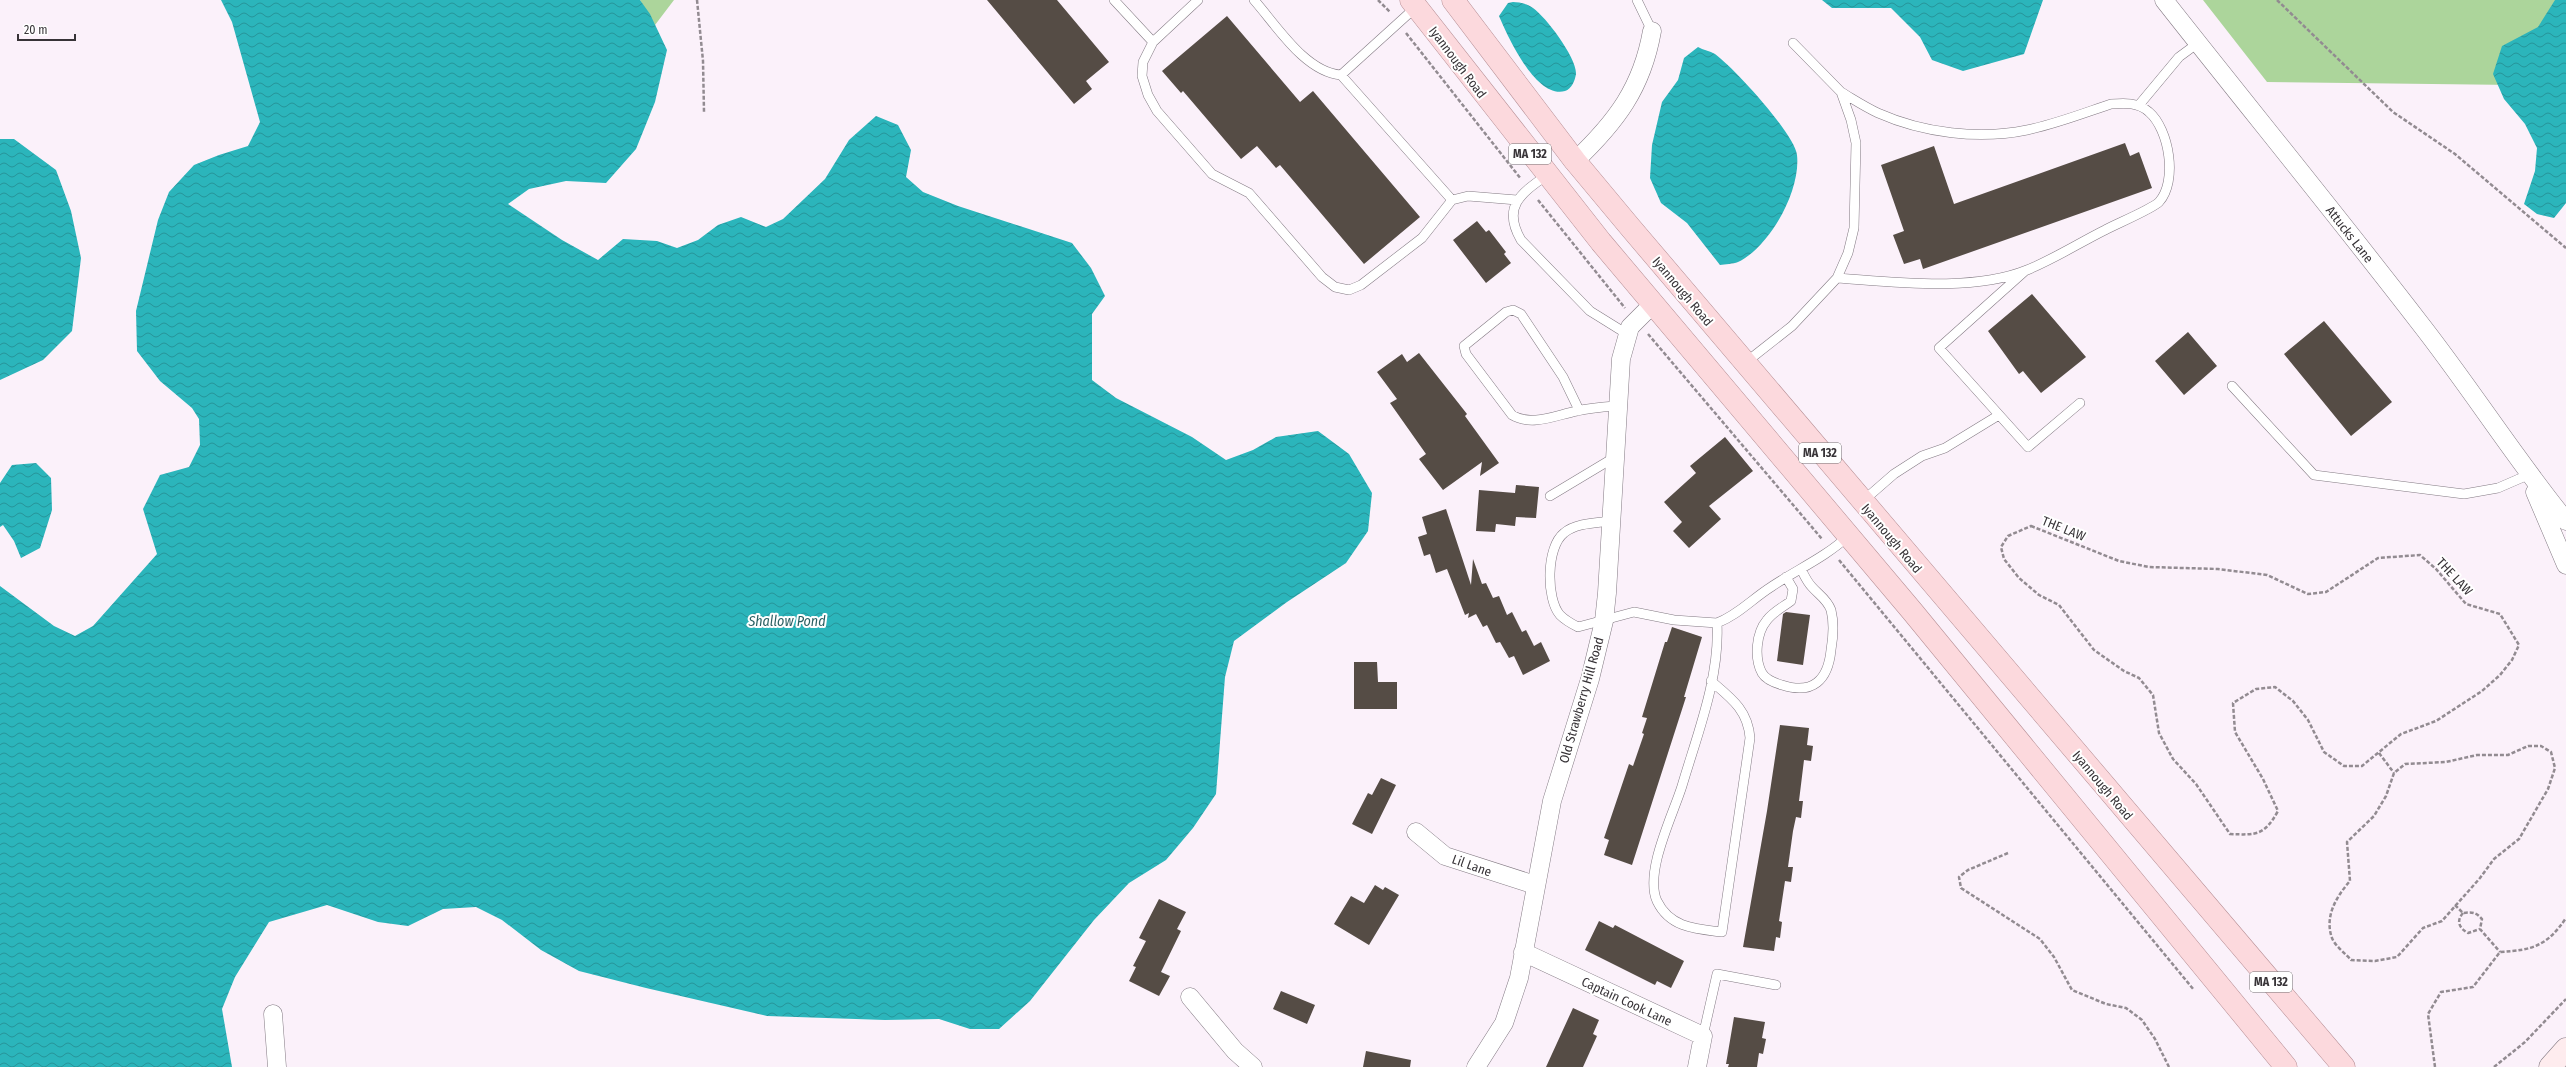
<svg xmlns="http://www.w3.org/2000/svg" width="2566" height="1067" font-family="'Fira Sans Condensed',sans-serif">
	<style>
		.park { fill: #acd59b }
		.water { fill: url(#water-waves) }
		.building { fill: #554c45 }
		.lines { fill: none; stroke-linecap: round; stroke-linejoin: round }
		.service-casing { stroke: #837a83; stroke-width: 10 }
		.minor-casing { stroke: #837a83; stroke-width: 19 }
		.secondary-casing { stroke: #837a83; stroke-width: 23 }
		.primary-casing { stroke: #b68f95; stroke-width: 23 }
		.path { stroke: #928b91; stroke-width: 2.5; stroke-dasharray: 4 2; stroke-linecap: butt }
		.service { stroke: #fff; stroke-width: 9 }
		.minor { stroke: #fff; stroke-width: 18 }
		.secondary { stroke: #feecee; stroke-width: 22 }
		.primary { stroke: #fcd9dd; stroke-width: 22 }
		.labels { text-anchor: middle; stroke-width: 4; stroke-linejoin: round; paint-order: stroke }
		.shield { fill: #fff; stroke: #737073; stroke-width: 1 }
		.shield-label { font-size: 12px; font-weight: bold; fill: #373337 }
		.street-label { font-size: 13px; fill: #373337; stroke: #fff }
		.water-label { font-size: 14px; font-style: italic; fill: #2b6063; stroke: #fff }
	</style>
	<defs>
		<pattern id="water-waves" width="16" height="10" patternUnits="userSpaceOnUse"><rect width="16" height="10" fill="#2bb5bb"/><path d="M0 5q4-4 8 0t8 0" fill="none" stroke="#269499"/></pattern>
	</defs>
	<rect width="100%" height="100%" fill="#fbf1fa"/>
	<path class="park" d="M 640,0 L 674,0 L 655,25 Z
		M 2203,0 L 2565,0 L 2515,85 L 2267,82 Z"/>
	<path class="water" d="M 221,0 L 640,0 L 650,14 L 667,50 L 655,102 L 636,149 L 606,183 L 566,181 L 529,189 L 508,204 L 562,240 L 598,260 L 623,239 L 657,241 L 677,248 L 698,240 L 718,225 L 741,217 L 766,227 L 783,219 L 825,179 L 849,140 L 876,116 L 898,125 L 911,150 L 906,177 L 923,192 L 958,206 L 1072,243 L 1091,268 L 1105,296 L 1092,314 L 1092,380 L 1116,398 L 1192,437 L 1226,460 L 1253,450 L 1276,437 L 1318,431 L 1349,454 L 1372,493 L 1368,531 L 1346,563 L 1287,602 L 1234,641 L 1225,677 L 1216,794 L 1193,828 L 1166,860 L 1129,883 L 1094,920 L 1030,1001 L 999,1029 L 970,1029 L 939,1019 L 885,1020 L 767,1016 L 646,988 L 579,971 L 541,950 L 502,920 L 476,907 L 443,909 L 408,926 L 378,922 L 327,905 L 269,922 L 235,977 L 222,1009 L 232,1067 L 0,1067 L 0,586 L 54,626 L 75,636 L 93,626 L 157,554 L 143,509 L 160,475 L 189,467 L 200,445 L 199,419 L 192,408 L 160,381 L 137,351 L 136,311 L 158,220 L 169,192 L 194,165 L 219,155 L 248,146 L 260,122 L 232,22 Z
		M 1822,0 L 2043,0 L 2024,54 L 1963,71 L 1932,60 L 1920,37 L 1891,8 L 1832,8 Z
		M 2555,0 L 2566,0 L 2566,203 L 2554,218 L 2537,214 L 2524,204 L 2535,171 L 2537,148 L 2525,124 L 2504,99 L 2493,74 L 2502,46 L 2538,27 Z
		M 1513,2 C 1519,2 1528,4 1533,8 C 1546,17 1577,58 1576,74 C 1575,80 1572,89 1565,91 C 1536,99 1508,37 1499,16 L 1508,3 Z
		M 1698,47 C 1703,50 1710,51 1715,54 C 1733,67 1795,134 1797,155 C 1801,190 1770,247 1738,262 C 1733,264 1725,264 1720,265 L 1687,223 L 1661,203 L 1650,178 L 1652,145 L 1662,102 L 1678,80 L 1684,58 Z
		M 0,139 L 14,139 L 56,170 L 71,211 L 81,258 L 72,331 L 43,360 L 0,380 Z
		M 36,463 L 51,478 L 52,510 L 40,548 L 21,558 L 14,541 L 3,525 L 0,527 L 0,483 L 12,465 Z"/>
	<path class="building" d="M 987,0 L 1057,0 L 1109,62 L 1086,81 L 1092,89 L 1074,104 Z
		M 1227,16 L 1300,102 L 1313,91 L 1420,217 L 1364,264 L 1280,165 L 1276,168 L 1257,146 L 1241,159 L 1183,91 L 1181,93 L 1162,71 Z
		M 2125,143 L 2130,156 L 2139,152 L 2152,188 L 1923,269 L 1920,259 L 1904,264 L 1893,235 L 1904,231 L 1881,165 L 1934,146 L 1954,204 Z
		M 1477,221 L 1486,232 L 1489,230 L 1506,252 L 1504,254 L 1511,263 L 1486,283 L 1453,240 Z
		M 2032,294 L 2086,357 L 2041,393 L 2023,371 L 2019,374 L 1988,331 Z
		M 2324,321 L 2392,402 L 2351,436 L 2284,354 Z
		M 2188,332 L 2217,366 L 2184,395 L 2155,361 Z
		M 1419,353 L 1467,414 L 1465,416 L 1499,463 L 1480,476 L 1482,462 L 1443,490 L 1419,459 L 1426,454 L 1390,403 L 1397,399 L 1377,372 L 1402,354 L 1407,362 Z
		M 1725,437 L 1753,471 L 1709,506 L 1721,519 L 1689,548 L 1673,531 L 1682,522 L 1664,502 L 1696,473 L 1690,466 Z
		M 1516,485 L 1539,487 L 1536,518 L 1516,517 L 1515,526 L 1496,524 L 1495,532 L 1476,531 L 1479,490 L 1515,493 Z
		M 1446,509 L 1471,585 L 1473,559 L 1482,584 L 1486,583 L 1493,598 L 1499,596 L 1507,615 L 1512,612 L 1522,632 L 1526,630 L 1534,646 L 1541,642 L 1550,661 L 1523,675 L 1514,656 L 1509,658 L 1500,642 L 1496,643 L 1487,625 L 1483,627 L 1476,614 L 1468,618 L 1469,613 L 1465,615 L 1447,569 L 1436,573 L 1430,554 L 1424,556 L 1418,537 L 1427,534 L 1422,517 Z
		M 1786,612 L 1810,615 L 1803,665 L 1777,661 L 1783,614 Z
		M 1672,627 L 1702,637 L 1684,697 L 1686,697 L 1632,865 L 1604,855 L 1609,840 L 1604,838 L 1629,764 L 1633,766 L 1644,734 L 1642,733 L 1647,718 L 1642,717 L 1665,642 L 1667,642 Z
		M 1354,662 L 1377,662 L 1378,682 L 1397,682 L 1397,709 L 1354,709 Z
		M 1780,725 L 1809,728 L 1807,745 L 1813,746 L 1811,761 L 1804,760 L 1799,801 L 1803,801 L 1801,818 L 1796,817 L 1793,831 L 1788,867 L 1793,867 L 1791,882 L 1785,881 L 1779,921 L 1782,922 L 1780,938 L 1776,937 L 1774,951 L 1743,947 L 1767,811 Z
		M 1381,778 L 1396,785 L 1372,834 L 1352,824 L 1368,793 L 1372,795 Z
		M 1375,885 L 1383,890 L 1385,887 L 1399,895 L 1369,945 L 1334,924 L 1351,896 L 1364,903 Z
		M 1159,899 L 1186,912 L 1177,929 L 1181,931 L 1161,972 L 1170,976 L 1159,996 L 1129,981 L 1136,967 L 1133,966 L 1146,941 L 1139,938 Z
		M 1599,921 L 1613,928 L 1615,925 L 1684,961 L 1671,988 L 1657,981 L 1655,985 L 1585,950 Z
		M 1281,991 L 1315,1005 L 1307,1024 L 1273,1009 Z
		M 1573,1008 L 1599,1020 L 1593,1034 L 1597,1036 L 1583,1067 L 1546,1067 Z
		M 1734,1017 L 1765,1022 L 1762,1038 L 1766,1039 L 1763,1054 L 1759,1053 L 1757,1067 L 1728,1067 L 1729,1064 L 1726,1064 Z
		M 1366,1051 L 1411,1060 L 1410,1067 L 1363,1067 Z"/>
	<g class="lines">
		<g class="service-casing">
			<path id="service" d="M 1114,0 L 1153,42 L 1198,0
				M 1254,0 C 1277,26 1305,72 1341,75 L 1416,7
				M 1637,0 L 1652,31
				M 1153,42 L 1143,62 L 1142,76 L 1148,95 L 1157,111 L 1212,174 L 1249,193 L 1322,277 L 1335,287 L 1349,290 L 1361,285 L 1422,238 L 1452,200 L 1468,196 L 1517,200
				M 1793,43 L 1841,92
				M 1341,75 L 1452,200
				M 2139,105 L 2179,57 L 2198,43
				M 1547,175 C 1520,194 1502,207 1521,240 L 1590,311 L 1627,334
				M 2025,271 L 1939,348 L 2028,447 L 2080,403
				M 1745,363 L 1792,326 L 1837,278 L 1848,253 L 1854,228 L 1856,143 L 1851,120 L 1841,92 C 1853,99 1865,107 1878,113 C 1923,133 1979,140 2027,130 C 2056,124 2084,113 2111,104 C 2124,103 2138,102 2149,112 C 2169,129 2178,181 2159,202 C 2152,209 2116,224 2105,230 C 2079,243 2054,259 2027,270 C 1973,292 1895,282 1837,278
				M 2232,386 L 2314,475 L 2464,494 L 2498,488 L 2528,475
				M 1579,410 L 1563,377 L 1521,314 L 1513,310 L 1506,312 L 1464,346 L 1466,354 L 1512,415 C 1532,427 1556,415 1577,411 C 1590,408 1604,407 1617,406
				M 1550,496 L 1615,457
				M 1863,501 L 1894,474 L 1922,456 L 1945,448 L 1999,415
				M 1611,521 C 1596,523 1576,523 1564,533 C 1546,547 1546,599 1560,615 C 1565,620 1572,624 1578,627 L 1634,612 L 1674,620 L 1717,623
				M 1786,577 L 1793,589 L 1791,601 C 1783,607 1773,612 1767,620 C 1756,633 1754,658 1762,673 C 1766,680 1775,683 1782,685 C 1813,695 1828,680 1831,650 C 1833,638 1834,622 1831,610 C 1827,599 1819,595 1812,587 C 1807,582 1804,575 1801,569
				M 1711,681 C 1731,698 1748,710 1750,738 L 1722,932 C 1696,929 1670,928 1657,901 C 1644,872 1673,815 1682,786 C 1697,735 1720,678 1717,623 C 1738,615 1752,599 1771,587 C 1796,570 1826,557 1848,536
				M 1703,1036 L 1717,974 L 1776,985"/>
		</g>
		<g class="minor-casing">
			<path id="minor" d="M 2164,0 C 2249,108 2335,213 2419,322 C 2470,387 2514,457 2566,521
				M 1575,161 C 1616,122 1642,88 1652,31
				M 2535,492 L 2566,565
				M 1416,832 L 1445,856 L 1535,885
				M 1523,952 L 1703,1036 L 1697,1067
				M 1190,997 L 1235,1051 L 1253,1067
				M 273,1014 L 277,1067
				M 1476,1067 L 1504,1023 L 1519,978 L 1552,801 L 1590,679 L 1604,621 L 1607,593 L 1621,359 L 1630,327 L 1652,305"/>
		</g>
		<g class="secondary-casing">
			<path id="secondary" d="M 2550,1067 L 2566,1049"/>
		</g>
		<g class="primary-casing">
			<path id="primary" d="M 1411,0 L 1601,242 L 1912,611 L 2286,1067
				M 1453,0 L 1575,161 L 1630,227 L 2344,1067"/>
		</g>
		<path class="path" d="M 697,0 L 703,61 L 704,112
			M 1378,0 L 1390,12
			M 2277,0 L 2393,112 L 2455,154 L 2566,248
			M 1406,33 L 1521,179
			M 1538,200 L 1625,308
			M 1648,334 L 1822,539
			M 2031,526 L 2119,561 L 2149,567 L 2218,569 L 2267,575 L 2308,594 L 2326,592 L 2378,558 L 2420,555 L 2436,569 L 2466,604 L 2500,614 L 2519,645 L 2512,660 L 2500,675 L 2482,691 L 2436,721 L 2401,734 L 2362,766 L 2344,766 L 2324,752 L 2308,720 L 2293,701 L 2275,687 L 2256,689 L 2233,703 L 2235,732 L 2263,779 L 2278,811 C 2264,836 2256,835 2230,834 L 2196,784 L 2173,759 L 2159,733 L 2153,695 L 2139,678 L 2124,671 L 2094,650 L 2059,605 L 2039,595 L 2019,578 L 2004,559 L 2001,547 L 2008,536 Z
			M 1839,560 L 2194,990
			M 2528,746 L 2541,746 L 2551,752 L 2555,768 L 2548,789 L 2519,839 L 2494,859 L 2480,878 L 2442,921 L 2423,928 L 2397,957 L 2375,961 L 2351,960 C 2346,954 2335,946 2332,938 C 2324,916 2337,896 2350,881 L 2347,842 L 2374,816 L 2386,796 L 2394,773 L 2405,764 L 2446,762 L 2477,755 L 2508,755 Z
			M 2379,753 L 2394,773
			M 2008,853 L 1968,870 L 1959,877 L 1961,888 L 2040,939 L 2054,957 L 2072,990 L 2106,1004 L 2126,1008 L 2142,1020 L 2155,1039 L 2169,1067
			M 2455,905 L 2463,913 C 2472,912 2476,912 2482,919 L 2480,929 L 2500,952
			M 2463,913 C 2456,921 2459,928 2468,933 L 2480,929
			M 2435,1067 L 2428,1014 L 2441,992 L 2473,987 L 2500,952 C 2533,950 2547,946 2566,918
			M 2494,1067 L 2525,1042 L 2566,999"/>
		<use href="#service" class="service"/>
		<use href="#minor" class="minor"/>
		<use href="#secondary" class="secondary"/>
		<use href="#primary" class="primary"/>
	</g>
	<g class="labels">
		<g class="shield">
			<rect x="1509" y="144" width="42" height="20" rx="3"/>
			<rect x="1799" y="443" width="42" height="20" rx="3"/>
			<rect x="2250" y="972" width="42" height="20" rx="3"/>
		</g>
		<g class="shield-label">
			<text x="1530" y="158">MA 132</text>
			<text x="1820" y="457">MA 132</text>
			<text x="2271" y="986">MA 132</text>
		</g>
		<g class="street-label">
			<text transform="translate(1458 62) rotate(53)" y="5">Iyannough Road</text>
			<text transform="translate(2350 234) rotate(52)" y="5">Attucks Lane</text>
			<text transform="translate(1683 291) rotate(50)" y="5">Iyannough Road</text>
			<text transform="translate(2064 528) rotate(22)" y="5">THE LAW</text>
			<text transform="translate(1892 538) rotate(50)" y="5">Iyannough Road</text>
			<text transform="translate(2455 576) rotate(47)" y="5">THE LAW</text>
			<text transform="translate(1581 700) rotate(-74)" y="5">Old Strawberry Hill Road</text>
			<text transform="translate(2103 785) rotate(50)" y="5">Iyannough Road</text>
			<text transform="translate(1472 865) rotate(20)" y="5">Lil Lane</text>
			<text transform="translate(1627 1001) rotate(25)" y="5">Captain Cook Lane</text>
		</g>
		<g class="water-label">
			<text x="787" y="626">Shallow Pond</text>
		</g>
	</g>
	<path d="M18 34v6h57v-6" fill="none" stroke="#373337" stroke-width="2"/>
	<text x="24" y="34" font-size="12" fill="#373337" stroke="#ffffff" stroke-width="3" paint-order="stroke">20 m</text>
</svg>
